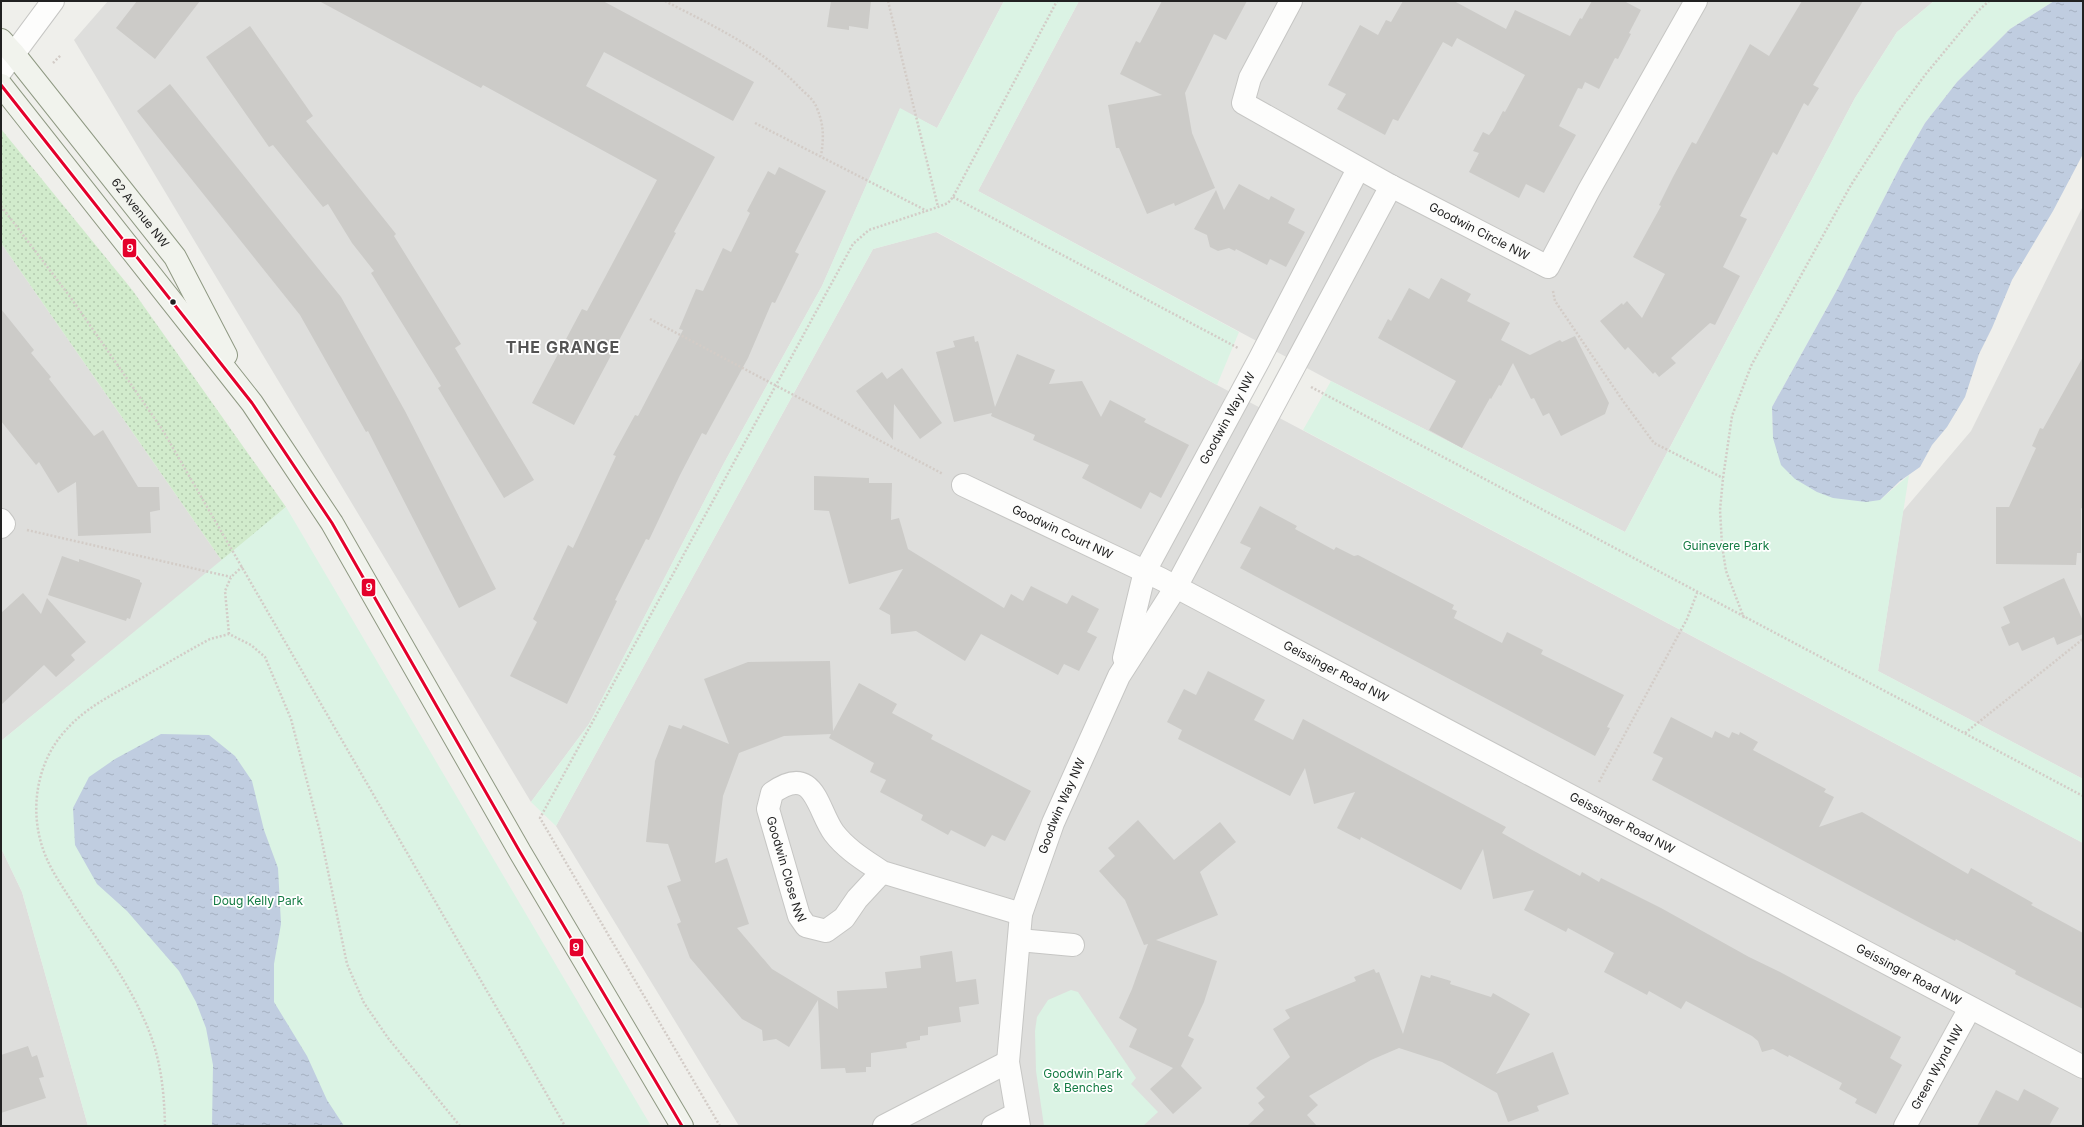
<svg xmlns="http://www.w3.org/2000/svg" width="2084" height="1127" font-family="Inter,sans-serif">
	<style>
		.built { fill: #dededc }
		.grass { fill: url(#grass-dots) }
		.park { fill: #dbf3e4 }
		.water { fill: url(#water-ripples) }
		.building { fill: #cccbc8 }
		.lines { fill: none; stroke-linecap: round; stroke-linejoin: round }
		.minor-casing { stroke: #c6c6c4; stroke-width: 24 }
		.secondary-casing { stroke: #8f9983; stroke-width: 24 }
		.path { stroke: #d3ccc7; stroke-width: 2.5; stroke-dasharray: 2 2; stroke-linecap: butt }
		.minor { stroke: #fdfdfc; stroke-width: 22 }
		.secondary { stroke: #f1f3ed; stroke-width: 22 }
		.bus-1-casing { stroke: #fff; stroke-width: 6 }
		.bus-1 { stroke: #e4002b; stroke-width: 3 }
		.bus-dot { fill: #212121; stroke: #fff; stroke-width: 1.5 }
		.labels { text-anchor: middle; stroke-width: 3.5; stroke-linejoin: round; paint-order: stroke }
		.street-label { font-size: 12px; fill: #212121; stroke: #fff }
		.park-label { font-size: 12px; fill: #147b43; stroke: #fff }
		.district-label { font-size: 16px; font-weight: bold; letter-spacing: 1px; fill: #545454; stroke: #fff }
		.line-badge { stroke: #fff; stroke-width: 1.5 }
		.badge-label { font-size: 11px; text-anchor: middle; font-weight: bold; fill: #fff }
	</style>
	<defs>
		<pattern id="grass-dots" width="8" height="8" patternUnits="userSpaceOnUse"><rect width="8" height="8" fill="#d1ebcc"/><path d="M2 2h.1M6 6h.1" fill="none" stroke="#b3c9af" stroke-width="1.8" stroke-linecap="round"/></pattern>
		<pattern id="water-ripples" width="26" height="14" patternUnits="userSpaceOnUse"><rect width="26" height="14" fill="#c0cde0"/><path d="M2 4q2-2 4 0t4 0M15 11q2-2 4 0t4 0" fill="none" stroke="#a5b0c0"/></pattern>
	</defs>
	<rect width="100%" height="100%" fill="#efefeb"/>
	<path class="built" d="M 108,1 L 1004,1 L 937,128 L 900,109 L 822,286 L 724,463 L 589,724 L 531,802 L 74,40 Z
		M 1079,1 L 1934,1 L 1897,32 L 1855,98 L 1625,532 L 1331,381 L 978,191 Z
		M 2083,206 L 2083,779 L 1878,671 L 1903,511 L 1971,431 Z
		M 936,232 L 1217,385 L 2083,843 L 2083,1126 L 739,1126 L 556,826 L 873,249 Z
		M 1,243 L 222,561 L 1,741 Z
		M 1,848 L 22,892 L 88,1126 L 1,1126 Z"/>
	<path class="grass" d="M 1,129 L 133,291 L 286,507 L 222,561 L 1,243 Z"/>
	<path class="park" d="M 1004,1 L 1079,1 L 978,191 L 1239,332 L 1217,385 L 937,232 L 873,249 L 556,826 L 531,802 L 589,724 L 724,463 L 822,286 L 900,108 L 937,128 Z
		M 1934,1 L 2054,1 L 2010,29 L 1957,82 L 1925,123 L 1902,163 L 1838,288 L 1772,407 L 1773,438 L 1880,500 L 1909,475 L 1878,671 L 2083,779 L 2083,843 L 1303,430 L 1331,381 L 1625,532 L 1855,98 L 1897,32 Z
		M 286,507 L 651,1126 L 88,1126 L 22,892 L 1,848 L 1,741 Z
		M 1071,990 L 1078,992 L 1136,1078 L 1131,1084 L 1158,1112 L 1143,1126 L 1044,1126 L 1036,1071 L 1035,1031 L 1037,1017 L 1048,1000 Z"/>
	<path class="water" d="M 2054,1 L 2083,1 L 2083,154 L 2053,211 L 2012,280 L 1992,328 L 1979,354 L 1965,397 L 1947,427 L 1932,445 L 1920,467 L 1900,481 L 1880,500 L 1866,502 L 1833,498 L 1817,492 L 1795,479 L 1781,465 L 1773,438 L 1772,407 L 1838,288 L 1902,163 L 1925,123 L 1957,82 L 2010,29 Z
		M 161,734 L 209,735 L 235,756 L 252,781 L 264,830 L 278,868 L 281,924 L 274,964 L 274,1002 L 307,1056 L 327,1100 L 344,1126 L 212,1126 L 213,1065 L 206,1028 L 196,1002 L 179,971 L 127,911 L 97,884 L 75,845 L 73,808 L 89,777 L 115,759 Z"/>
	<path class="building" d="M 137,1 L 200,1 L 155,59 L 116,28 Z
		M 319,1 L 603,1 L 754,82 L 733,121 L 604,52 L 586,86 L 715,157 L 674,232 L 676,233 L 574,425 L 532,403 L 582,309 L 587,311 L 657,180 L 483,85 L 481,88 Z
		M 831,1 L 871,1 L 868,29 L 849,26 L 849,30 L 827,27 Z
		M 1162,1 L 1247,1 L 1226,40 L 1214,34 L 1185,93 L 1192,133 L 1215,188 L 1175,206 L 1174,203 L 1147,214 L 1119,148 L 1116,148 L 1108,105 L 1162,95 L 1120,74 L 1136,41 L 1140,43 Z
		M 1403,1 L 1454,1 L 1506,29 L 1515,10 L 1570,36 L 1580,18 L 1582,19 L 1584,15 L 1592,1 L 1624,1 L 1641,10 L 1629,33 L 1631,34 L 1618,59 L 1615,58 L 1599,89 L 1585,82 L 1582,89 L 1578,88 L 1559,126 L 1576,135 L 1544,193 L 1526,184 L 1519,198 L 1469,172 L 1479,153 L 1473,151 L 1483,132 L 1489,135 L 1493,130 L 1503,111 L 1505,112 L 1525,75 L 1457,38 L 1452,47 L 1443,42 L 1398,121 L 1393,119 L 1385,135 L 1337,109 L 1346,94 L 1328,85 L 1360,25 L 1378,35 L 1386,20 L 1391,22 Z
		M 1802,1 L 1863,1 L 1813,85 L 1819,88 L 1808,106 L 1804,103 L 1777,155 L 1773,152 L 1740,216 L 1747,219 L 1723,267 L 1740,276 L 1715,325 L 1710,323 L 1671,358 L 1676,363 L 1659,377 L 1655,372 L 1653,374 L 1628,347 L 1625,350 L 1600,321 L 1622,303 L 1623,305 L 1627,301 L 1642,318 L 1665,274 L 1633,257 L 1661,206 L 1659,205 L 1673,177 L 1692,142 L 1696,144 L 1750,44 L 1769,56 Z
		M 250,26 L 313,116 L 306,121 L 396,234 L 394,236 L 461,344 L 455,348 L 534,480 L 504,498 L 438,388 L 441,386 L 371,273 L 374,271 L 352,243 L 328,204 L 323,207 L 273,145 L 269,147 L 206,57 Z
		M 170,84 L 341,297 L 405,411 L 496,589 L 459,608 L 368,431 L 366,432 L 300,315 L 137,111 Z
		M 779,167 L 826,191 L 795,252 L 799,254 L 775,303 L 772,302 L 748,358 L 706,435 L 702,433 L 680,475 L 649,540 L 646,539 L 615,600 L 617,601 L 567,704 L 510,676 L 537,622 L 533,619 L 568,545 L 573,548 L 616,456 L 613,455 L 635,415 L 638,416 L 683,330 L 679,329 L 696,289 L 703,291 L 723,248 L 731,252 L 750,213 L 747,211 L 768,171 L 775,175 Z
		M 1239,184 L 1269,200 L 1271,196 L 1295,209 L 1288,223 L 1305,232 L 1286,267 L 1270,259 L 1267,265 L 1236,249 L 1235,251 L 1229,248 L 1218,251 L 1210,247 L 1207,235 L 1194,229 L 1216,190 L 1224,210 Z
		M 1441,278 L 1471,294 L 1467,301 L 1510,323 L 1501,340 L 1530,355 L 1560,340 L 1562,342 L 1575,336 L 1609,403 L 1605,414 L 1561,436 L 1549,413 L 1543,416 L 1534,398 L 1531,399 L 1513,363 L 1501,386 L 1499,385 L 1491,399 L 1490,398 L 1462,448 L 1429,430 L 1456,381 L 1378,338 L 1388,319 L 1391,321 L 1409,288 L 1429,299 Z
		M 1,309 L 34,350 L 31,353 L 51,377 L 49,379 L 94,436 L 103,430 L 138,487 L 159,487 L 160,510 L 150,512 L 151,533 L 78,536 L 76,482 L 58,493 L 39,462 L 36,465 L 1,421 Z
		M 974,336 L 975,342 L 978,341 L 995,407 L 1017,354 L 1055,370 L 1049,384 L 1082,381 L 1101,417 L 1110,400 L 1146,419 L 1144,422 L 1189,445 L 1161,498 L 1150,492 L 1141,509 L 1082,478 L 1089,465 L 1033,440 L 1035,435 L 991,416 L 992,413 L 954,422 L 936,352 L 955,347 L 953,341 Z
		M 2083,357 L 2083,509 L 2081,508 L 2081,553 L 2077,553 L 2076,565 L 1996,564 L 1996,507 L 2009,507 L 2036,448 L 2032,446 L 2040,428 L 2043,429 Z
		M 902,368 L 942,423 L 920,439 L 894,404 L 893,440 L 856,391 L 882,372 L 887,379 Z
		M 814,476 L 869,478 L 869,483 L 892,483 L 891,520 L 899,518 L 908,549 L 1004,608 L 1011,594 L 1023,601 L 1031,586 L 1067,604 L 1072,595 L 1099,609 L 1087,632 L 1097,637 L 1079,671 L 1064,664 L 1058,675 L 981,634 L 965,661 L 916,631 L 891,634 L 890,615 L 879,609 L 903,569 L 849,584 L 829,511 L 814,510 Z
		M 1260,506 L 1297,526 L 1295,529 L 1334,550 L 1336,547 L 1354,556 L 1358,555 L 1454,605 L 1452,609 L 1457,611 L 1454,618 L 1502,643 L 1507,632 L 1543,650 L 1541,654 L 1624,695 L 1607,727 L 1610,728 L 1595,756 L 1240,568 L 1251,548 L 1240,543 Z
		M 62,556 L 79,562 L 79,559 L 140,580 L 140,582 L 142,583 L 130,619 L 127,618 L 126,621 L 48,595 Z
		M 2064,578 L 2083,621 L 2083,634 L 2057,645 L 2054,637 L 2022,651 L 2018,642 L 2009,646 L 2001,627 L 2010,623 L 2003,607 Z
		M 23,593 L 41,614 L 47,598 L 86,642 L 71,655 L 75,660 L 56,677 L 44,665 L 1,705 L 1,613 Z
		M 830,661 L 833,731 L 859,683 L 897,704 L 892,713 L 933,735 L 931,739 L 1031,791 L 1005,841 L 992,835 L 985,847 L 951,830 L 948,835 L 921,820 L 923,815 L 880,792 L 886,780 L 870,772 L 874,763 L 829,738 L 831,734 L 784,736 L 739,753 L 723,796 L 715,863 L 727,858 L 749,924 L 737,928 L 772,969 L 838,1009 L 837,991 L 887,988 L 885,972 L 921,968 L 920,956 L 952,951 L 956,982 L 976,979 L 979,1004 L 959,1007 L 961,1022 L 928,1027 L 928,1035 L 920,1036 L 920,1040 L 908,1042 L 906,1043 L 907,1048 L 871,1053 L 871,1067 L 866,1067 L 866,1072 L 846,1073 L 845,1068 L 821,1069 L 818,1000 L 789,1047 L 776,1039 L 763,1041 L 762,1030 L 742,1019 L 690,958 L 677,924 L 681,922 L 667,886 L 681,881 L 668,844 L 646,842 L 655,761 L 669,725 L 681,729 L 683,725 L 729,744 L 704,679 L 748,662 Z
		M 1208,671 L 1265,700 L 1254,720 L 1293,740 L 1303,719 L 1506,827 L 1502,833 L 1534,851 L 1580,876 L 1582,872 L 1599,882 L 1601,878 L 1661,908 L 1749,957 L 1780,972 L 1901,1037 L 1890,1058 L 1902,1065 L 1876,1114 L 1855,1103 L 1857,1099 L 1839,1089 L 1842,1083 L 1789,1055 L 1788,1057 L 1773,1049 L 1762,1052 L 1758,1041 L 1752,1036 L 1686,1001 L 1681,1009 L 1649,991 L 1647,995 L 1604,972 L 1614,953 L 1568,928 L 1566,932 L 1524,910 L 1534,890 L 1493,899 L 1483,849 L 1461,890 L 1361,837 L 1360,840 L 1337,828 L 1355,792 L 1314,804 L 1305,768 L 1290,796 L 1178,739 L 1182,730 L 1167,722 L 1184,689 L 1196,695 Z
		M 1671,717 L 1712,738 L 1715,731 L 1729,738 L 1732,732 L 1739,735 L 1740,732 L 1758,742 L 1753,750 L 1826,789 L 1824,792 L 1834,797 L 1819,827 L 1862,812 L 1968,874 L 1971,868 L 2033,903 L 2031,905 L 2083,933 L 2083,1009 L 2015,974 L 2016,971 L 1956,939 L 1955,941 L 1926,926 L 1652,780 L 1663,758 L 1653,753 Z
		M 1138,820 L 1174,860 L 1220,822 L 1236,842 L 1200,872 L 1218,915 L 1156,940 L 1217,961 L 1204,1002 L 1188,1036 L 1194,1039 L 1181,1066 L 1202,1088 L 1173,1114 L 1150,1089 L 1173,1068 L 1129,1047 L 1137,1029 L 1119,1018 L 1132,989 L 1148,944 L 1144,945 L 1125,900 L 1099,871 L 1115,856 L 1108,848 Z
		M 1374,969 L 1376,973 L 1379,972 L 1403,1034 L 1421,975 L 1430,978 L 1431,975 L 1451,981 L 1450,984 L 1491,997 L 1493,993 L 1530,1014 L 1496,1074 L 1553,1052 L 1569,1094 L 1537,1106 L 1539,1111 L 1508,1122 L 1497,1093 L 1442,1062 L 1399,1048 L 1371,1060 L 1309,1096 L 1318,1105 L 1307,1115 L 1317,1126 L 1247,1126 L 1264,1110 L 1258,1103 L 1265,1097 L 1256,1088 L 1290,1057 L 1273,1029 L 1290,1018 L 1285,1010 L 1356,981 L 1354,977 Z
		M 28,1046 L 32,1057 L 37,1055 L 44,1077 L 39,1078 L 46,1098 L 1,1113 L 1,1055 Z
		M 2024,1089 L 2059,1108 L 2049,1126 L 1977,1126 L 1996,1090 L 2018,1101 Z"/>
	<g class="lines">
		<g class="minor-casing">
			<g id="minor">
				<path id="s1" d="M 1291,1 L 1250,78 L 1243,103 L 1391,186 L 1548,267 L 1589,190 L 1696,1"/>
				<path d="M 1,71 L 53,1"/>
				<path id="s2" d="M 963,485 L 1161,579 L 2083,1067"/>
				<path d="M 1,520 L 4,524 L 1,527"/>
				<path id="s3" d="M 1124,658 L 1145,571 L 1259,360 L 1358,169"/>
				<path id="s4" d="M 882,872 C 866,861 847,850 834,833 C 817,810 815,762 772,793 L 768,809 L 799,916 L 806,926 L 826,931 L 844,918 L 857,899 L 882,872 L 1021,914"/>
				<path d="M 1019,940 L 1073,945"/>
				<path d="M 884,1126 L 1008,1062"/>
				<path d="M 993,1126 L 1016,1114"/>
				<path id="s5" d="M 1019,1126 L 1008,1062 L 1021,914 L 1053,823 L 1119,676 L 1176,587 L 1391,186"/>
				<path id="s6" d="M 1905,1126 L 1970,1008"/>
			</g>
		</g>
		<g class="secondary-casing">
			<g id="secondary">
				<path id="s7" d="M 1,40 L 14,54 L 175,257 L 226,355"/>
				<path d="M 1,85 L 252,403 L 332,523 L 520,852 L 682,1126"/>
			</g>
		</g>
		<path class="path" d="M 665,1 C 713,26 762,48 800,88 C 805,93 813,99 816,106 C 824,124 824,137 821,156
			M 888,1 L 938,207
			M 53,63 L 61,55
			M 755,123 L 927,211
			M 953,197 L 1238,348
			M 1,206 L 71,298 L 162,429 L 565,1126
			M 1553,291 L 1555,301 L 1623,401 L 1654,443 L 1723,478
			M 650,319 L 943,474
			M 1311,387 L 2083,796
			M 27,530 L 231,577
			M 1744,618 L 1726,571 L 1722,545 L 1720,510 L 1723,478 L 1732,416 L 1751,366 L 1851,185 L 1900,109 L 1925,75 L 1978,11 L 1989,1
			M 229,634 L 225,591 L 231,577 L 243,566
			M 1965,733 L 2083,639
			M 1599,782 L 1687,619 L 1697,593
			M 165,1126 C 164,1086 160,1053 143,1017 C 125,977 98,941 74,905 C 63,887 50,870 43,849 C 29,809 37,761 66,730 C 84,709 110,696 133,683 C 159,668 184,653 210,639 L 229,634 L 251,645 L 265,657 L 291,719 L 320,832 L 347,964 L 364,1003 L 388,1038 L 460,1126
			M 720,1126 L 540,818 L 853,244 L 869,230 L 938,207 L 948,203 L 953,197 L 1057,1"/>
		<use href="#minor" class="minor"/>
		<use href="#secondary" class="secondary"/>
		<g class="bus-1-casing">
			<path id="bus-1" d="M 1,85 L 252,403 L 332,523 L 520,852 L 682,1126"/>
		</g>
		<use href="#bus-1" class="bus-1"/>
	</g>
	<circle class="bus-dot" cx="173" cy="302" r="3.5"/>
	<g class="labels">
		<g class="street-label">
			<text dy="4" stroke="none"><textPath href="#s7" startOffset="222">62 Avenue NW</textPath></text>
			<text dy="4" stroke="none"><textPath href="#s1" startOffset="382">Goodwin Circle NW</textPath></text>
			<text dy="4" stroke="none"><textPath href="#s3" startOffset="263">Goodwin Way NW</textPath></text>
			<text dy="4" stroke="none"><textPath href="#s2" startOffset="110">Goodwin Court NW</textPath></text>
			<text dy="4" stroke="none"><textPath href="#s2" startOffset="417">Geissinger Road NW</textPath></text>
			<text dy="4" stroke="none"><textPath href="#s5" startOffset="329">Goodwin Way NW</textPath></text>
			<text dy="4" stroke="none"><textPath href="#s2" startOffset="741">Geissinger Road NW</textPath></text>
			<text dy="4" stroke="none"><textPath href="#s4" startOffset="234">Goodwin Close NW</textPath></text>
			<text dy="4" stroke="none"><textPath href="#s2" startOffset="1065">Geissinger Road NW</textPath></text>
			<text dy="4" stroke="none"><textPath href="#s6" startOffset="67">Green Wynd NW</textPath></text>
		</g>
		<g class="park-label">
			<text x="1726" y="550">Guinevere Park</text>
			<text x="258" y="905">Doug Kelly Park</text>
			<text x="1083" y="1078">Goodwin Park<tspan x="1083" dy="14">&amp; Benches</tspan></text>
		</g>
		<g class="district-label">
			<text x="563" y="353">THE GRANGE</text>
		</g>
	</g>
	<g class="line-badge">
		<rect x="122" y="238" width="15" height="20" rx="4" fill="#e4002b"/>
		<rect x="361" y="578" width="15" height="19" rx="4" fill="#e4002b"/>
		<rect x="569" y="938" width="15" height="19" rx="4" fill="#e4002b"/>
	</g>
	<g class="badge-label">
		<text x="130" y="252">9</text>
		<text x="369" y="591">9</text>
		<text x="576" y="951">9</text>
	</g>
	<rect width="2084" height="1127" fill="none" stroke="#212121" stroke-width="4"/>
</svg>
